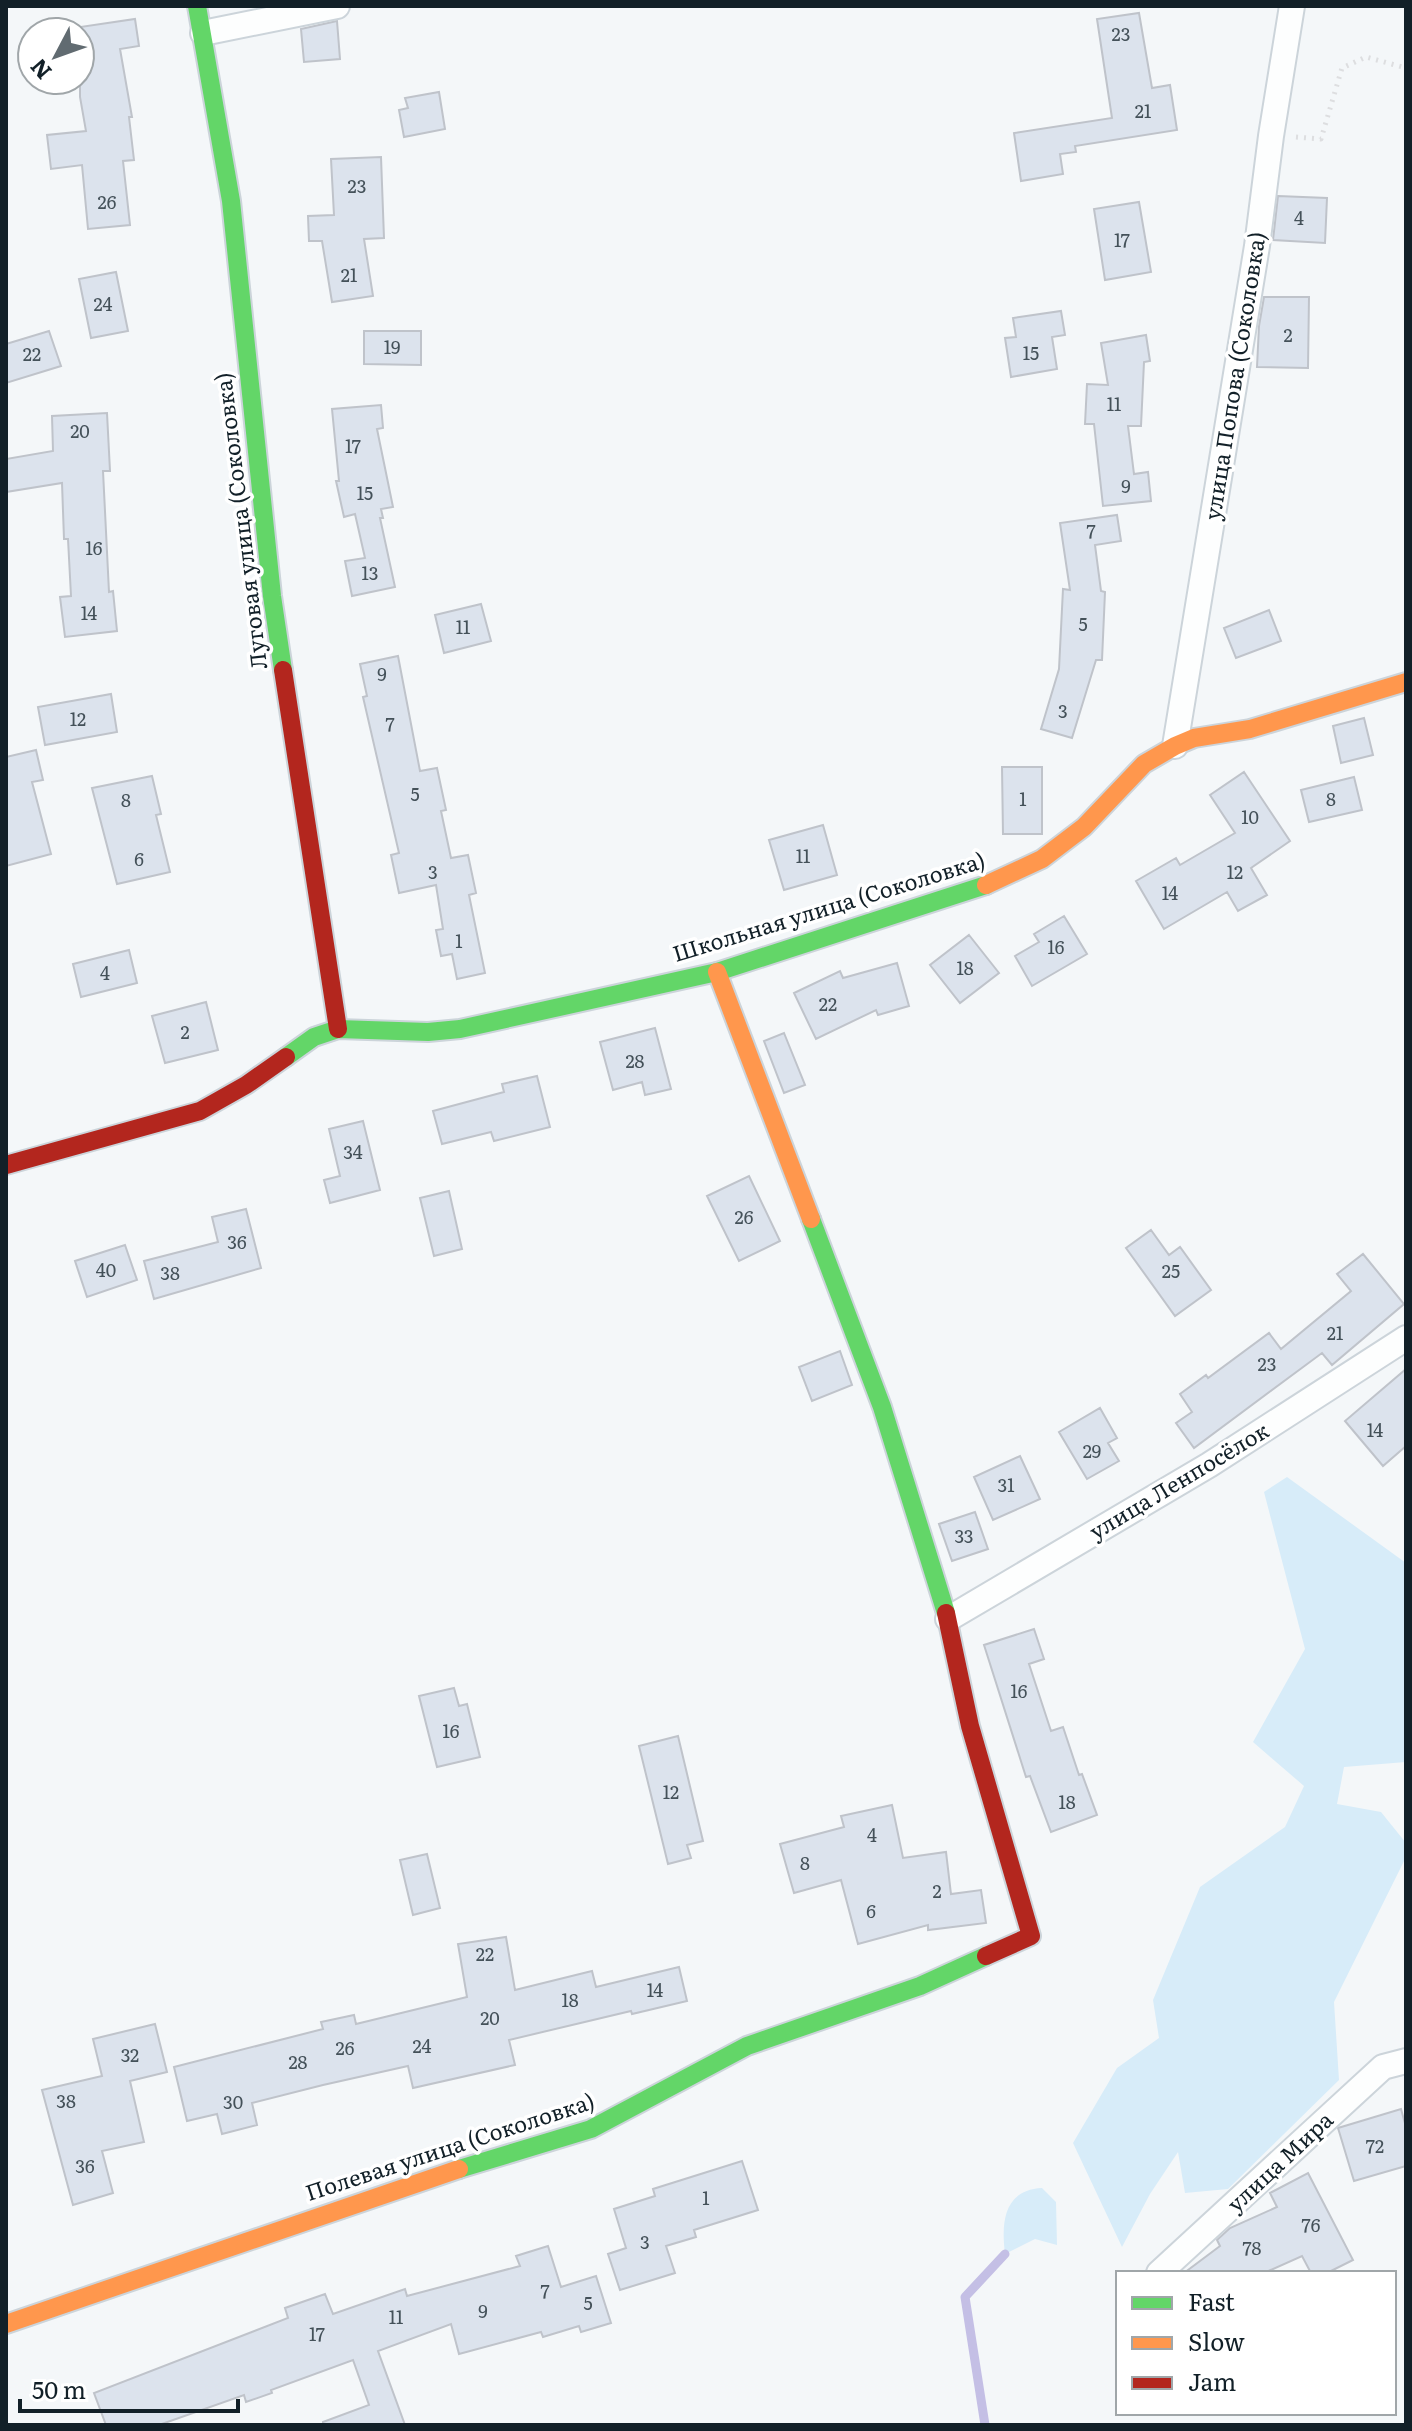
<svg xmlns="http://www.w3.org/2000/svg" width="1412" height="2431" font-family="Literata,serif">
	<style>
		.green { fill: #d7ecf9 }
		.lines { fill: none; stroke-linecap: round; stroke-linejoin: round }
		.stream { stroke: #c4bfe5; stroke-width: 9 }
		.building { fill: #dce3ed; stroke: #bfc3ca; stroke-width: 2 }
		.street-casing { stroke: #ccd4da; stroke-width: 28 }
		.fast-casing { stroke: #ccd4da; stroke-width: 22 }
		.slow-casing { stroke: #ccd4da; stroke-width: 22 }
		.jam-casing { stroke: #ccd4da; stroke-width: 22 }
		.path { stroke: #dddee0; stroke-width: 5; stroke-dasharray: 2 6; stroke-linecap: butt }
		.street { stroke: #fdfefe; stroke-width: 24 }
		.fast { stroke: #63d668; stroke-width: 18 }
		.slow { stroke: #ff974d; stroke-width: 18 }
		.jam { stroke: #b3261e; stroke-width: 18 }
		.labels { text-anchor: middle; stroke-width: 7; stroke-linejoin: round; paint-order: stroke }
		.number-label { font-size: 18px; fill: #445159 }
		.street-label { font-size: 22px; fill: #122028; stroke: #fff }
	</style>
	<rect width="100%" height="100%" fill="#f4f7f9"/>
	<path class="green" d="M 1287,1477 L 1406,1563 L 1406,1762 L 1344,1767 L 1337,1804 L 1381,1812 L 1406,1843 L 1406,1857 L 1334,2002 L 1339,2080 L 1228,2189 L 1185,2193 L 1178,2152 L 1150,2194 L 1122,2247 L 1073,2143 L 1117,2068 L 1159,2038 L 1153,2000 L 1200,1887 L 1285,1827 L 1304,1786 L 1253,1742 L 1305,1649 L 1264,1492 Z
		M 1042,2188 L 1056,2202 L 1057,2245 L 1035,2239 L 1005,2254 C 1001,2222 1004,2190 1042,2188 Z"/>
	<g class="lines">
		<path class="stream" d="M 985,2425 L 965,2297 L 1005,2254"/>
	</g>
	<path class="building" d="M 1139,13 L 1152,88 L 1170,85 L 1177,130 L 1075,146 L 1076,152 L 1060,154 L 1063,174 L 1021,181 L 1014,133 L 1112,118 L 1097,19 Z
		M 135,19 L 139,46 L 120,49 L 132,117 L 129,117 L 134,160 L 123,161 L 130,225 L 88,229 L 82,165 L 51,169 L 47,135 L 86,131 L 80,97 L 80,27 Z
		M 337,21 L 340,59 L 304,62 L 301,29 Z
		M 439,92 L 445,129 L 404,137 L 399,110 L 408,108 L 405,98 Z
		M 381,157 L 384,238 L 364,239 L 373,296 L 332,302 L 322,241 L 309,241 L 308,216 L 334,215 L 331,159 Z
		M 1278,196 L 1327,198 L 1325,243 L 1273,240 Z
		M 1139,202 L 1151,272 L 1105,280 L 1094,209 Z
		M 116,272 L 128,331 L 91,338 L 79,279 Z
		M 1264,297 L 1309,297 L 1308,368 L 1257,367 L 1259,326 Z
		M 1061,311 L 1065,335 L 1052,337 L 1057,369 L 1011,377 L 1005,338 L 1016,337 L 1013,318 Z
		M 49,331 L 61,366 L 6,383 L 6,344 Z
		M 364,331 L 421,331 L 421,365 L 364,364 Z
		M 1146,335 L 1150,361 L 1144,362 L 1141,426 L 1128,426 L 1134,474 L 1148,472 L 1151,501 L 1103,506 L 1094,424 L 1085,424 L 1087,384 L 1108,385 L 1101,343 Z
		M 381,405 L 383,428 L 377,429 L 393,507 L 381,509 L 383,518 L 380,518 L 395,587 L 352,596 L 345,561 L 365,558 L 355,514 L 344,517 L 336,481 L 339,481 L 332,409 Z
		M 107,413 L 110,471 L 103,471 L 109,592 L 113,591 L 117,631 L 65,637 L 60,597 L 71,596 L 68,539 L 64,539 L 62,483 L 6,492 L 6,459 L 53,451 L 52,416 Z
		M 1117,515 L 1121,541 L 1095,545 L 1101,591 L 1105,592 L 1102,660 L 1096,660 L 1072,738 L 1041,729 L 1059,669 L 1063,589 L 1070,590 L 1060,523 Z
		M 481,604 L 491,641 L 444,653 L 435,615 Z
		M 1269,610 L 1281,641 L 1236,658 L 1224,628 Z
		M 398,656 L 420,771 L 437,768 L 446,810 L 441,811 L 451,858 L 468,855 L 476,893 L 469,895 L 485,973 L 457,979 L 452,954 L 441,956 L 436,930 L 443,929 L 436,885 L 399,893 L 391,855 L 399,853 L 363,697 L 367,696 L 360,664 Z
		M 111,694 L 117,732 L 45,745 L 38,707 Z
		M 1364,718 L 1373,755 L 1341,763 L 1333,726 Z
		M 36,750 L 43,780 L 32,782 L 51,854 L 6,866 L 6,757 Z
		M 1002,767 L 1042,767 L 1042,834 L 1003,834 Z
		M 1244,772 L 1290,841 L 1251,868 L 1267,895 L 1238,911 L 1227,892 L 1164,929 L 1136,881 L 1176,858 L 1180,865 L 1235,833 L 1210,795 Z
		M 152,776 L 161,814 L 156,815 L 170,872 L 117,884 L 92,788 Z
		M 1354,777 L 1362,810 L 1309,822 L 1301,790 Z
		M 823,825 L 837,875 L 784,890 L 769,840 Z
		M 1064,916 L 1087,954 L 1032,986 L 1015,956 L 1039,942 L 1034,934 Z
		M 969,935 L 999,973 L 960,1003 L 930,965 Z
		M 129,950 L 137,983 L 81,997 L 73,964 Z
		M 897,963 L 909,1006 L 878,1015 L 876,1010 L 816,1039 L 794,993 L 840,971 L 843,978 Z
		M 206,1002 L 218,1050 L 165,1063 L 152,1016 Z
		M 655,1028 L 671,1089 L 645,1095 L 642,1082 L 613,1090 L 600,1042 Z
		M 784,1033 L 805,1085 L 784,1093 L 764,1041 Z
		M 537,1076 L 550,1127 L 494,1141 L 491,1132 L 442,1144 L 433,1111 L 504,1092 L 502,1084 Z
		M 363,1121 L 380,1190 L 330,1203 L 324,1180 L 340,1176 L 329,1129 Z
		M 749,1176 L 780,1241 L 739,1261 L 707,1196 Z
		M 449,1191 L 462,1249 L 434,1256 L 420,1198 Z
		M 246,1209 L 261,1268 L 154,1299 L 144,1261 L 218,1242 L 212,1217 Z
		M 1151,1230 L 1169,1255 L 1180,1247 L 1211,1290 L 1175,1316 L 1126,1248 Z
		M 125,1245 L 137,1280 L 87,1297 L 75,1261 Z
		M 1363,1254 L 1404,1304 L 1332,1365 L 1322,1353 L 1194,1448 L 1176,1423 L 1192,1412 L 1180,1394 L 1206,1375 L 1208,1378 L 1269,1333 L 1281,1349 L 1351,1291 L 1337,1274 Z
		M 840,1351 L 852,1385 L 812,1401 L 799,1367 Z
		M 1406,1369 L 1406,1446 L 1383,1466 L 1345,1421 Z
		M 1100,1408 L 1117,1438 L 1108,1443 L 1119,1461 L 1087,1479 L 1059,1432 Z
		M 1020,1456 L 1040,1499 L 993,1520 L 974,1477 Z
		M 975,1512 L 988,1549 L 952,1561 L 939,1524 Z
		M 1034,1629 L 1044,1659 L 1029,1664 L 1051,1731 L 1063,1727 L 1079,1775 L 1082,1774 L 1097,1815 L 1051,1832 L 1030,1776 L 1026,1777 L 984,1645 Z
		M 454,1688 L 459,1706 L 467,1704 L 480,1757 L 437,1767 L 419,1696 Z
		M 678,1736 L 703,1841 L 687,1845 L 691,1858 L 668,1864 L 639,1746 Z
		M 892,1805 L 903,1858 L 946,1852 L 951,1894 L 981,1890 L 986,1923 L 928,1930 L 928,1925 L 858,1944 L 841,1880 L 794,1893 L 780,1844 L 844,1827 L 841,1816 Z
		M 427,1854 L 440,1908 L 413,1915 L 400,1860 Z
		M 506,1937 L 515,1990 L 592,1971 L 596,1987 L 679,1967 L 687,2001 L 632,2014 L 631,2011 L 509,2040 L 515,2065 L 413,2088 L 408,2066 L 323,2085 L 252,2103 L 257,2125 L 222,2134 L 217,2114 L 187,2121 L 174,2067 L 323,2029 L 321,2022 L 354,2015 L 356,2024 L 467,1997 L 458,1944 Z
		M 155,2024 L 167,2072 L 130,2081 L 144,2142 L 102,2151 L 113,2193 L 73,2205 L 42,2090 L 102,2076 L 93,2039 Z
		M 1401,2109 L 1406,2127 L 1406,2166 L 1354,2181 L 1338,2128 Z
		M 742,2161 L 758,2210 L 694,2230 L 696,2237 L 666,2246 L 675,2273 L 620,2290 L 608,2254 L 626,2248 L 614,2209 L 655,2196 L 653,2189 Z
		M 1308,2173 L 1353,2260 L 1327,2273 L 1311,2273 L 1302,2256 L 1264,2273 L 1184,2273 L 1220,2246 L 1217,2240 L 1230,2228 L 1277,2207 L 1270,2193 Z
		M 548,2246 L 561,2287 L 596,2276 L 611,2323 L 581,2332 L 579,2326 L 543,2337 L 541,2332 L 459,2354 L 451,2324 L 378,2351 L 405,2425 L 323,2425 L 323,2422 L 369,2405 L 353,2360 L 271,2390 L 272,2393 L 246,2402 L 244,2395 L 159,2425 L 106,2425 L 94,2393 L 288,2318 L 285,2308 L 325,2294 L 333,2314 L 405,2289 L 407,2296 L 520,2266 L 516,2256 Z"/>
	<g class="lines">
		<g class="street-casing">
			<path id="street" d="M 203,33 L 337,6
				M 1175,746 L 1257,246 L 1271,136 L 1292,6
				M 948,1619 L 1209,1465 L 1406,1338
				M 1159,2273 L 1383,2067 L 1406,2061"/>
		</g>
		<g class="fast-casing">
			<path id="fast" d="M 197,6 L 231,201 L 272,596 L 283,670
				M 286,1057 L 314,1037 L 338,1029 L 428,1032 L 460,1029 L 717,972 L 986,885
				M 811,1219 L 882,1407 L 946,1613
				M 459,2169 L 591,2129 L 747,2046 L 920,1986 L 986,1956"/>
		</g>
		<g class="slow-casing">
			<path id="slow" d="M 986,885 L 1042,859 L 1084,827 L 1144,764 L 1175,746 L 1194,738 L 1250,729 L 1406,682
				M 717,972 L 811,1219
				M 6,2324 L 459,2169"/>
		</g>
		<g class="jam-casing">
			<path id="jam" d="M 283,670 L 338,1029
				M 6,1165 L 200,1111 L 246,1085 L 286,1057
				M 946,1613 L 970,1726 L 1031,1936 L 986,1956"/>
		</g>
		<path class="path" d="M 1296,137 L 1321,139 L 1342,68 L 1366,57 L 1406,68"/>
		<use href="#street" class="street"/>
		<use href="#fast" class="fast"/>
		<use href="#slow" class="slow"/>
		<use href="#jam" class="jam"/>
	</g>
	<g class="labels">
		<g class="number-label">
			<text x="1121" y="41">23</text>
			<text x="1143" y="118">21</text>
			<text x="357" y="193">23</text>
			<text x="107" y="209">26</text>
			<text x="1299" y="225">4</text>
			<text x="1122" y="247">17</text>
			<text x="349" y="282">21</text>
			<text x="103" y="311">24</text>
			<text x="1288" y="342">2</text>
			<text x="392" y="354">19</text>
			<text x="1031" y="360">15</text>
			<text x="32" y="361">22</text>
			<text x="1114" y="411">11</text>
			<text x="80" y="438">20</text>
			<text x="353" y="453">17</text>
			<text x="1126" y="493">9</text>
			<text x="365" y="500">15</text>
			<text x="1091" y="538">7</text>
			<text x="94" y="555">16</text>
			<text x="370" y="580">13</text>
			<text x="89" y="620">14</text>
			<text x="1083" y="631">5</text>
			<text x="463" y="634">11</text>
			<text x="382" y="681">9</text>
			<text x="1063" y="718">3</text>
			<text x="78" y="726">12</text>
			<text x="390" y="731">7</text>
			<text x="415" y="801">5</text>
			<text x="1023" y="806">1</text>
			<text x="1331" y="806">8</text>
			<text x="126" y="807">8</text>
			<text x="1250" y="824">10</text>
			<text x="803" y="863">11</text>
			<text x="139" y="866">6</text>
			<text x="433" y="879">3</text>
			<text x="1235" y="879">12</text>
			<text x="1170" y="900">14</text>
			<text x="459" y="948">1</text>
			<text x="1056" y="954">16</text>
			<text x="965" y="975">18</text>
			<text x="105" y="980">4</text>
			<text x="828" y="1011">22</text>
			<text x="185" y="1039">2</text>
			<text x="635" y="1068">28</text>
			<text x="353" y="1159">34</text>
			<text x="744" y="1224">26</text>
			<text x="237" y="1249">36</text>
			<text x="106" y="1277">40</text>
			<text x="1171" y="1278">25</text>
			<text x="170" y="1280">38</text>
			<text x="1335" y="1340">21</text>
			<text x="1267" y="1371">23</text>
			<text x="1375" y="1437">14</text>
			<text x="1092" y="1458">29</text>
			<text x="1006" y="1492">31</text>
			<text x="964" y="1543">33</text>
			<text x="1019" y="1698">16</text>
			<text x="451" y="1738">16</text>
			<text x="671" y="1799">12</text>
			<text x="1067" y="1809">18</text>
			<text x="872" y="1842">4</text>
			<text x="805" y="1870">8</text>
			<text x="937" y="1898">2</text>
			<text x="871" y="1918">6</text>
			<text x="485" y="1961">22</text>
			<text x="655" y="1997">14</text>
			<text x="570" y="2007">18</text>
			<text x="490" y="2025">20</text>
			<text x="422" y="2053">24</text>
			<text x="345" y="2055">26</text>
			<text x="130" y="2062">32</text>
			<text x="298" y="2069">28</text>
			<text x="66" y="2108">38</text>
			<text x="233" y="2109">30</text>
			<text x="1375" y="2153">72</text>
			<text x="85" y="2173">36</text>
			<text x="706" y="2205">1</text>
			<text x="1311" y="2232">76</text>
			<text x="645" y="2249">3</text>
			<text x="1252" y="2255">78</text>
			<text x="545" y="2298">7</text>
			<text x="588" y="2310">5</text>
			<text x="483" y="2318">9</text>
			<text x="396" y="2324">11</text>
			<text x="317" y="2341">17</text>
		</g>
		<g class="street-label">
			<text transform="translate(1235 376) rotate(-81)" y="8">улица Попова (Соколовка)</text>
			<text transform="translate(241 521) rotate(-97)" y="8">Луговая улица (Соколовка)</text>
			<text transform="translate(829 907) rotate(-17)" y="8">Школьная улица (Соколовка)</text>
			<text transform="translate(1179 1481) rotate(-31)" y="8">улица Ленпосёлок</text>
			<text transform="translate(450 2147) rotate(-18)" y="8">Полевая улица (Соколовка)</text>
			<text transform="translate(1280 2162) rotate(-43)" y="8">улица Мира</text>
		</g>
	</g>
	<rect width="1412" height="2431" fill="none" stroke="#122028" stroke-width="16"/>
	<rect x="1116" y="2271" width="280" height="144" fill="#ffffff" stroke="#a0a6a9" stroke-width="2"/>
	<rect x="1132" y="2297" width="40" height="12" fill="#63d668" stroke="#a0a6a9" stroke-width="2"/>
	<text x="1188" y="2311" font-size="24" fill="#122028">Fast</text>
	<rect x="1132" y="2337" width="40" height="12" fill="#ff974d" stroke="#a0a6a9" stroke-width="2"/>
	<text x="1188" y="2351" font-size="24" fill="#122028">Slow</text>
	<rect x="1132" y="2377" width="40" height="12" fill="#b3261e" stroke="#a0a6a9" stroke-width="2"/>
	<text x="1188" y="2391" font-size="24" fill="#122028">Jam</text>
	<g transform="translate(56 56) rotate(229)"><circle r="38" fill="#ffffff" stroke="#a0a6a9" stroke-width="2"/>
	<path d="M0-6L14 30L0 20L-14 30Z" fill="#616b71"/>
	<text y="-12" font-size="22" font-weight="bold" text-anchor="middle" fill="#122028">N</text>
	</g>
	<path d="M20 2399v12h218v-12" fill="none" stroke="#122028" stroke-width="4"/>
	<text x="32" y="2399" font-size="24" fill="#122028" stroke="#ffffff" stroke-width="6" paint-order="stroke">50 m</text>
</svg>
